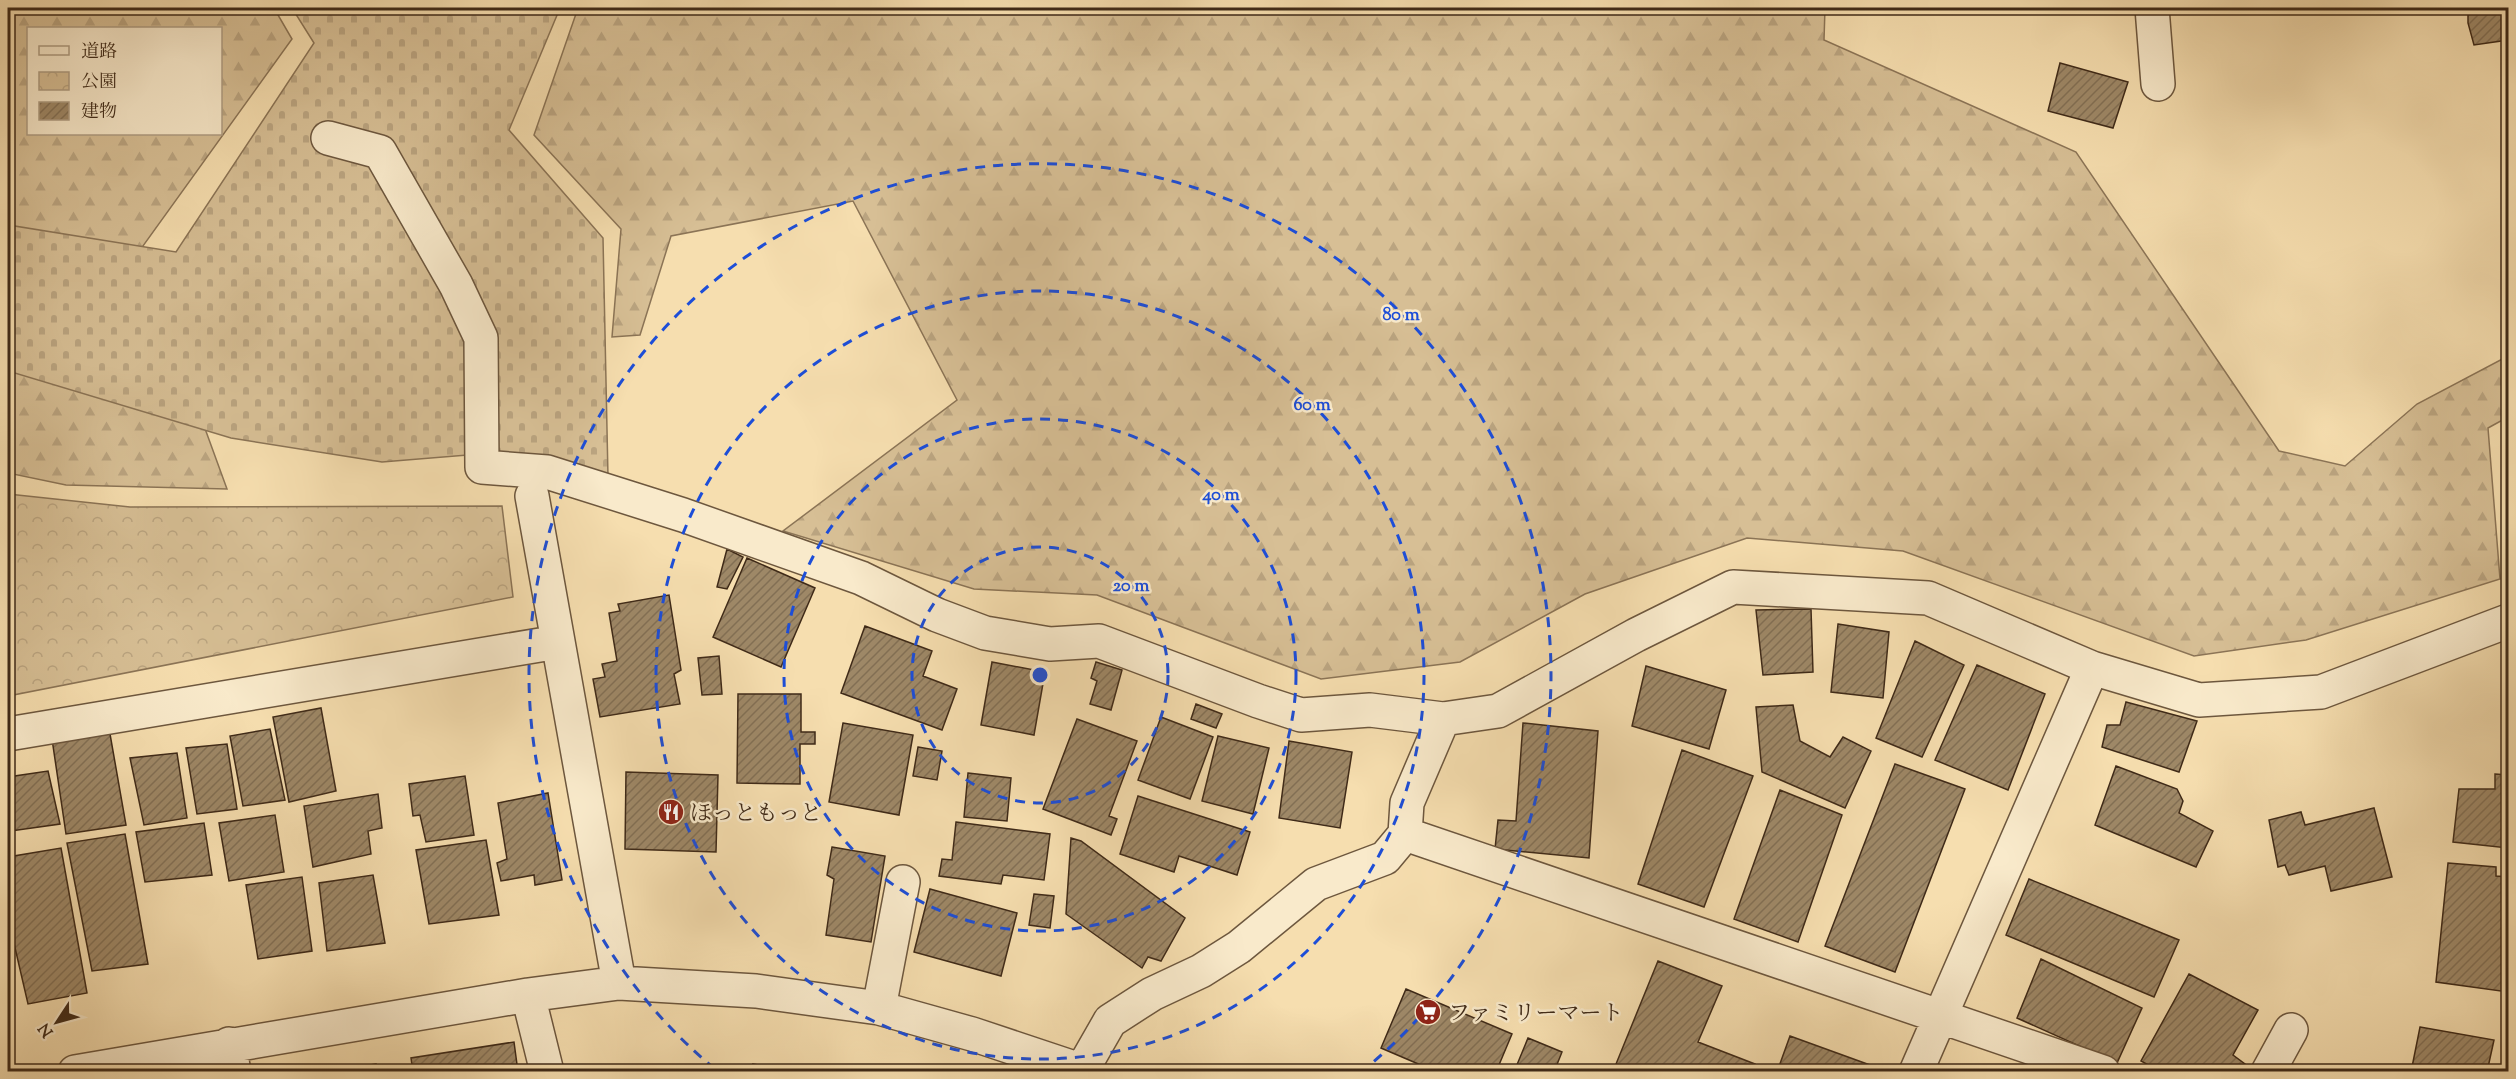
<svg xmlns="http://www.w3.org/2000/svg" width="2516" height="1079" font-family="'Sorts Mill Goudy','Noto Serif JP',serif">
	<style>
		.forest { fill: url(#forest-firs); stroke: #8b7456; stroke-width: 1.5; fill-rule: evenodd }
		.cemetery { fill: url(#cemetery-stones); stroke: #8b7456; stroke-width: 1.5 }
		.park { fill: url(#park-crowns); stroke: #8b7456; stroke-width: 1.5 }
		.building { fill: url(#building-hatch); stroke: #3f2a18; stroke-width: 1.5 }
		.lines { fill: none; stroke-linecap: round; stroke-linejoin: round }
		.minor-casing { stroke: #6d573e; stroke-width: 36 }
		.minor { stroke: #f9eacb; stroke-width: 33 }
		.ring { fill: none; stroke: #1d4ed8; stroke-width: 3; stroke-dasharray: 10 8 }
		.labels { text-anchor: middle; stroke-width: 5; stroke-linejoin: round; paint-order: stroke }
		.poi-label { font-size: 22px; fill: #3f2a18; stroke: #f9eacb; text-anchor: start }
		.centre { fill: #1d4ed8; stroke: #f9eacb; stroke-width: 3 }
		.ring-label { font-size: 18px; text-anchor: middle; font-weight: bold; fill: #1d4ed8; stroke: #f9eacb; stroke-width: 5; stroke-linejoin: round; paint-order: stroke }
	</style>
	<defs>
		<pattern id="forest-firs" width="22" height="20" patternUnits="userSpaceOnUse" patternTransform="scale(1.5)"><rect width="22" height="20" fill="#d7bf95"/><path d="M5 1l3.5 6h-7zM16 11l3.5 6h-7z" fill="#baa480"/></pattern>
		<pattern id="cemetery-stones" width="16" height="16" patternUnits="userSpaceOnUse" patternTransform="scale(1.5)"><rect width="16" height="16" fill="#d7bf95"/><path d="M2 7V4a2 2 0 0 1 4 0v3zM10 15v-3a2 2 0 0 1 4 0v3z" fill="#baa480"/></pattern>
		<pattern id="park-crowns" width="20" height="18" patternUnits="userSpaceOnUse" patternTransform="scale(1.5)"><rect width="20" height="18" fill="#d7bf95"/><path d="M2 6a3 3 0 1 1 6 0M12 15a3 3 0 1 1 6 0" fill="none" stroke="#baa480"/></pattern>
		<pattern id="building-hatch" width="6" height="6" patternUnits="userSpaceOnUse" patternTransform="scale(1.5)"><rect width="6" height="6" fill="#9e8867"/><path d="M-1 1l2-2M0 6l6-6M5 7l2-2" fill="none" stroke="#826f54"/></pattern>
	</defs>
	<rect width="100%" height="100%" fill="#f6deaf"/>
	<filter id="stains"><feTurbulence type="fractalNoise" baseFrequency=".00333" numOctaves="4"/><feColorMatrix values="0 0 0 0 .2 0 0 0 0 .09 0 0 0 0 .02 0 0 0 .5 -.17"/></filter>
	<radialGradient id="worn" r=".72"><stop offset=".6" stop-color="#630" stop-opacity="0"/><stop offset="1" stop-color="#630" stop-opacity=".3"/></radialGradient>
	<path class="forest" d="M 8,8 L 274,8 L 292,39 L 140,250 L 227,489 L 66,485 L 8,473 ZM 28,28 L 220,28 L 220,134 L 28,134 Z
		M 578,8 L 1825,8 L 1824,40 L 2076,152 L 2279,451 L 2345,466 L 2417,404 L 2508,356 L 2508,417 L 2488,428 L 2500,579 L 2306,640 L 2194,656 L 1903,551 L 1747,538 L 1585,594 L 1460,662 L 1321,679 L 1097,595 L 974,589 L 783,531 L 957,400 L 853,201 L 671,236 L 640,335 L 612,337 L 621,229 L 534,135 Z"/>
	<path class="cemetery" d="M 292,8 L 560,8 L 509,130 L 603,238 L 608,477 L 492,453 L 382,462 L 231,438 L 8,371 L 8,225 L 176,252 L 314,43 Z"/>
	<path class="park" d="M 8,494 L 130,507 L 502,506 L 513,597 L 8,696 Z"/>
	<path class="building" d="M 2468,8 L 2508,8 L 2508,40 L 2474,45 L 2468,23 Z
		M 2060,63 L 2128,82 L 2113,128 L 2048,111 Z
		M 727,549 L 743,557 L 727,589 L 717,587 Z
		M 747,558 L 815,588 L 781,667 L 713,637 Z
		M 669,595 L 681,670 L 674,674 L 680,704 L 600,717 L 593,679 L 605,677 L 602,664 L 617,661 L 609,613 L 620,611 L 618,604 Z
		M 1811,609 L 1813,672 L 1763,675 L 1756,610 Z
		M 1838,624 L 1889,632 L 1883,698 L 1831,692 Z
		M 865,626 L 932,651 L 923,676 L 957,689 L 942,730 L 841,693 Z
		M 1915,641 L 1964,665 L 1922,757 L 1876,738 Z
		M 719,656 L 722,694 L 702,695 L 698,658 Z
		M 992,662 L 1045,672 L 1034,735 L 981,725 Z
		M 1096,662 L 1122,670 L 1111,710 L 1090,704 L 1097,681 L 1091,678 Z
		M 1977,665 L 2045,694 L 2008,790 L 1935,760 Z
		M 1646,666 L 1726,690 L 1709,749 L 1632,726 Z
		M 738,694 L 801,694 L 801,732 L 815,732 L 815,744 L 800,744 L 800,784 L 737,783 Z
		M 2126,702 L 2197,721 L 2179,772 L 2102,747 L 2107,725 L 2120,725 Z
		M 1196,704 L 1222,714 L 1216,728 L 1191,719 Z
		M 1793,705 L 1800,741 L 1830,757 L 1843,737 L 1871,751 L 1845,808 L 1762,772 L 1756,707 Z
		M 321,708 L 336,791 L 289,802 L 273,717 Z
		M 1161,717 L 1213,737 L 1190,799 L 1138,780 Z
		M 1077,719 L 1137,741 L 1109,816 L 1117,819 L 1111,835 L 1043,809 Z
		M 843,723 L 913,735 L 899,815 L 829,802 Z
		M 1523,723 L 1598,731 L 1589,858 L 1495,849 L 1498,820 L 1516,821 Z
		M 270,729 L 285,800 L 243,806 L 230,736 Z
		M 110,734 L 126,825 L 66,834 L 52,739 Z
		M 1218,736 L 1269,748 L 1253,814 L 1202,801 Z
		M 1289,741 L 1352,752 L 1340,828 L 1279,818 Z
		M 227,744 L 237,809 L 197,814 L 186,748 Z
		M 918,747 L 942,751 L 937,780 L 913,776 Z
		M 1682,750 L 1753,776 L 1704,907 L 1638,884 Z
		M 177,753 L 187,818 L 144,825 L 130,758 Z
		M 1895,764 L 1965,789 L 1895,972 L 1825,946 Z
		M 2116,766 L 2177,789 L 2183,801 L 2179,813 L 2213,831 L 2196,867 L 2095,825 Z
		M 48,771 L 60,824 L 11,831 L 8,816 L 8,777 Z
		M 626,772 L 718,775 L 716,852 L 625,849 Z
		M 968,773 L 1011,778 L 1007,821 L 964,817 Z
		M 2495,774 L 2508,775 L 2508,848 L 2453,842 L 2459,789 L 2495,789 Z
		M 465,776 L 474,835 L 426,842 L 420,815 L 413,816 L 409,784 Z
		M 1780,790 L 1842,815 L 1798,942 L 1734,919 Z
		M 548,793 L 562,880 L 535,885 L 534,875 L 501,881 L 497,863 L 507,859 L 498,803 Z
		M 378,794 L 382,828 L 368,831 L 371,854 L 313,867 L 304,806 Z
		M 1138,796 L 1250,832 L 1237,875 L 1179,856 L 1174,872 L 1120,854 Z
		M 2374,808 L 2392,877 L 2331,891 L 2325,866 L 2289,875 L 2285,865 L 2278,867 L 2269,820 L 2301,812 L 2305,825 Z
		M 275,815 L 284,872 L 229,881 L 219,823 Z
		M 956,822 L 1050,834 L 1044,880 L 1003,875 L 1001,884 L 939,876 L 942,859 L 952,860 Z
		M 204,823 L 212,875 L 145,882 L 136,832 Z
		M 125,834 L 148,964 L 92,971 L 67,843 Z
		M 1071,838 L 1081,841 L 1185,918 L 1161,961 L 1148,957 L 1142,968 L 1066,914 Z
		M 486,840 L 499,915 L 429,924 L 416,850 Z
		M 832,847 L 885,856 L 871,942 L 826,935 L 834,879 L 827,875 Z
		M 61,848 L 87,993 L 28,1004 L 13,939 L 8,939 L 8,857 Z
		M 2448,863 L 2496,867 L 2496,876 L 2508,877 L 2508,992 L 2436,982 Z
		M 373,875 L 385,943 L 327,951 L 319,883 Z
		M 302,877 L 312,951 L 258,959 L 246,885 Z
		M 2029,879 L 2179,940 L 2154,997 L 2006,935 Z
		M 930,889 L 1017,913 L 1001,976 L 914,952 Z
		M 1034,894 L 1054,896 L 1050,928 L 1029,925 Z
		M 2041,959 L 2142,1008 L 2117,1063 L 2017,1018 Z
		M 1658,961 L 1722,986 L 1698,1042 L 1755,1064 L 1752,1072 L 1634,1072 L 1616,1064 Z
		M 2189,974 L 2258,1010 L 2233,1055 L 2245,1064 L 2241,1072 L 2161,1072 L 2141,1061 Z
		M 1406,989 L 1512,1034 L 1496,1072 L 1437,1072 L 1381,1048 Z
		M 2420,1027 L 2494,1040 L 2487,1072 L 2411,1072 Z
		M 1790,1036 L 1870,1065 L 1867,1072 L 1777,1072 Z
		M 1528,1038 L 1562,1052 L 1556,1067 L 1567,1072 L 1514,1072 Z
		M 514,1042 L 518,1072 L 413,1072 L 411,1058 Z
		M 376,1064 L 377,1072 L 332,1072 Z
		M 753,1064 L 798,1072 L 753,1072 Z
		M 1945,1065 L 1974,1072 L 1943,1072 Z
		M 686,1068 L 686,1072 L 624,1071 Z"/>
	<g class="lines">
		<g class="minor-casing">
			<path id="minor" d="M 2152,8 L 2158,84
				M 328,138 L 380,152 L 456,285 L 481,338 L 482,467 L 547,472 L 683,515 L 861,578 L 937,615 L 985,633 L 1050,644 L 1099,641 L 1258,701 L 1301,715 L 1370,710 L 1443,719
				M 532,496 L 619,983
				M 8,734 L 558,642
				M 1405,834 L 2103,1072
				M 528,995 L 547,1072
				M 879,1008 L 903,882
				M 229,1044 L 234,1072
				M 1082,1070 L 1110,1021 L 1152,994 L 1201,971 L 1239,947 L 1316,884 L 1385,858 L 1405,834 L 1407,803 L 1443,719 L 1498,711 L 1636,635 L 1733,587 L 1928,598 L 2092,668 L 2199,700 L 2321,692 L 2508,621
				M 75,1072 L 528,995 L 619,983 L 756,991 L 879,1008 L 972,1034 L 1086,1072
				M 1916,1072 L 2092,668
				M 2268,1072 L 2291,1030"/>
		</g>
		<use href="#minor" class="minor"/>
	</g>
	<g class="ring">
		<circle cx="1040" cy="675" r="128"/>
		<circle cx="1040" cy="675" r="256"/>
		<circle cx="1040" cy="675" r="384"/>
		<path d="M715 1069A511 511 0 1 1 1365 1069"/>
	</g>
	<defs>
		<g id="restaurant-disc" transform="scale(1.35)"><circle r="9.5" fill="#8f2418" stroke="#f9eacb"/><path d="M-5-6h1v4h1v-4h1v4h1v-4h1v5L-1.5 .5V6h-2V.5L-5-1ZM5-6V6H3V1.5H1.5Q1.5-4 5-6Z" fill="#fff"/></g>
		<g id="supermarket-disc" transform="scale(1.35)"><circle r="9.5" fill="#8f2418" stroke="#f9eacb"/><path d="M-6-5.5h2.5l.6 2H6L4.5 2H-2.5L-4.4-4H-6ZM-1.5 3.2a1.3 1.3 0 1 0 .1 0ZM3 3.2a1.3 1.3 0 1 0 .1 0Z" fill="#fff"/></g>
	</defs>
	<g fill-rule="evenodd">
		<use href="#restaurant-disc" x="671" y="812"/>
		<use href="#supermarket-disc" x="1428" y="1012"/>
	</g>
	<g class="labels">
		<g class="poi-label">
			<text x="690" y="820">ほっともっと</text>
			<text x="1448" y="1020">ファミリーマート</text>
		</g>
	</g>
	<circle cx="1040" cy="675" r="9" class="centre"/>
	<g class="ring-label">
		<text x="1401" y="320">80 m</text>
		<text x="1312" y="410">60 m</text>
		<text x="1221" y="500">40 m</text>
		<text x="1131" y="591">20 m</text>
	</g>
	<rect width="2516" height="1079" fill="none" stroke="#f6deaf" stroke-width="30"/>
	<rect x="9" y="9" width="2498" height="1061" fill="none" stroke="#3f2a18" stroke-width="3"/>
	<rect x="15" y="15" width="2486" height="1049" fill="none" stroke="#3f2a18" stroke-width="1.5"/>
	<rect x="27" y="27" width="195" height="108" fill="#f9eacb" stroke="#af9d83" stroke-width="1.5"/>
	<rect x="39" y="46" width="30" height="9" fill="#f9eacb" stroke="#af9d83" stroke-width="1.5"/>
	<text x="81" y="57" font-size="18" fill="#3f2a18">道路</text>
	<rect x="39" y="72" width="30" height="18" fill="url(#park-crowns)" stroke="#af9d83" stroke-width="1.5"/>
	<text x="81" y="87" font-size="18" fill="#3f2a18">公園</text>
	<rect x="39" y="102" width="30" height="18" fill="url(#building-hatch)" stroke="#af9d83" stroke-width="1.5"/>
	<text x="81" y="117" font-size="18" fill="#3f2a18">建物</text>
	<g transform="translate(57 1022) rotate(234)" stroke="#f9eacb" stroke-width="4.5" paint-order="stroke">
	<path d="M0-4.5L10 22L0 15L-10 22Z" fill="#3f2a18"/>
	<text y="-9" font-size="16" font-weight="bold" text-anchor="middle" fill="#3f2a18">N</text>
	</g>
	<rect width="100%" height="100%" filter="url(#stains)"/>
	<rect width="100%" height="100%" fill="url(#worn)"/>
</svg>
